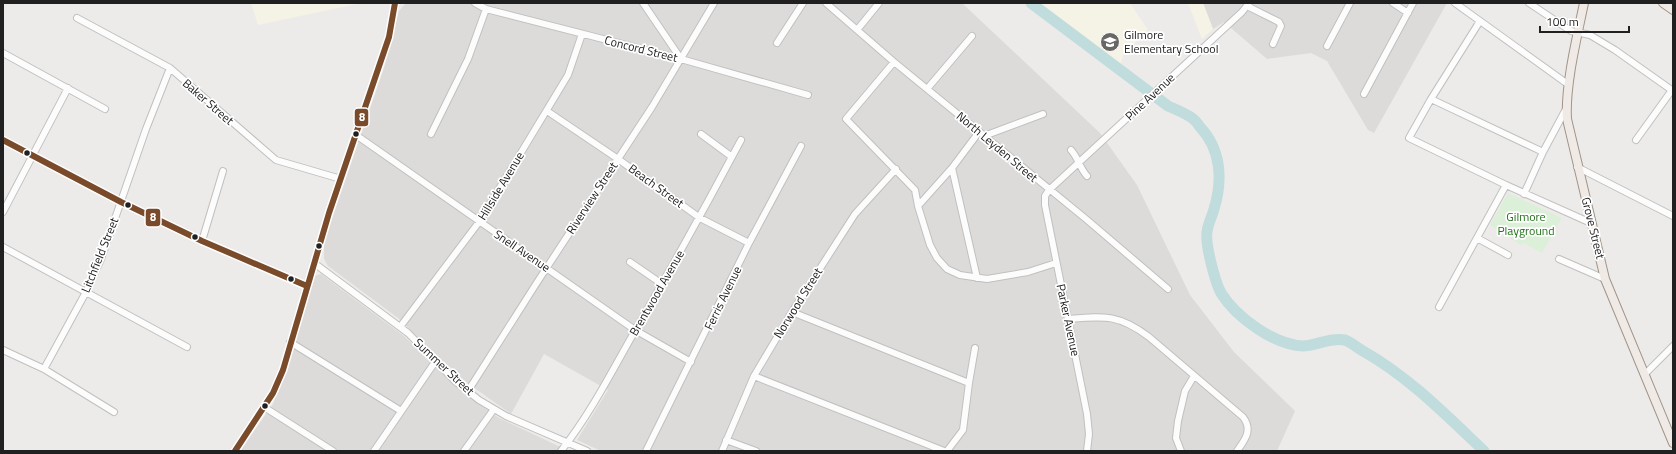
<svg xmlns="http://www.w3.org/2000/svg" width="1676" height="454" font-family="'Titillium Web',sans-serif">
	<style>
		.built { fill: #dcdbda }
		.education { fill: #f5f2e6 }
		.park { fill: #dcefd8 }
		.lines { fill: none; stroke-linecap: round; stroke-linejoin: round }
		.river { stroke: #c0dcdc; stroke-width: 11 }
		.minor-casing { stroke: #c1c0bf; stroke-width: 8 }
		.major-casing { stroke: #a19488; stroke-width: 10 }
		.minor { stroke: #fcfcfc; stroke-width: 6 }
		.major { stroke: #f0eae6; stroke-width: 8 }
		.bus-1-casing { stroke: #fff; stroke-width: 9 }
		.bus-1 { stroke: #7a4b2a; stroke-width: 6 }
		.bus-dot { fill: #202020; stroke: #fff; stroke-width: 1.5 }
		.labels { text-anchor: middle; stroke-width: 3.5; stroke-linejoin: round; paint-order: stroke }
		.poi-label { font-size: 12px; fill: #202020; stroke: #fff; text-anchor: start }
		.street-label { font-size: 12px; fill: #202020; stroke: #fff }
		.park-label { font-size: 12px; fill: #217219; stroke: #fff }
		.line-badge { stroke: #fff; stroke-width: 1.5 }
		.badge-label { font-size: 11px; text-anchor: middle; font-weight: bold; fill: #fff }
	</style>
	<rect width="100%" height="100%" fill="#edebe9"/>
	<path class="built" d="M 406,3 L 962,3 L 1100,133 L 1137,185 L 1190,295 L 1234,352 L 1295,411 L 1277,451 L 601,451 L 577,440 L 608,390 L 544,354 L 511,414 L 459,377 L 398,318 L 328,266 L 324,259 L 324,242 L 384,68 L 399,11 Z
		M 1203,3 L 1447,3 L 1374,133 L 1368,130 L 1327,61 L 1311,53 L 1267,59 L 1224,22 L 1213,29 Z
		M 321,274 L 404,336 L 464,394 L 499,418 L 569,451 L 240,451 L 273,404 L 314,276 Z"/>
	<path class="education" d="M 251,3 L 362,3 L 258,25 Z
		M 1033,3 L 1130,3 L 1148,30 L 1124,53 L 1119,68 Z
		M 1188,3 L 1203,3 L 1213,29 L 1202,39 Z"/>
	<path class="park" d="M 1508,193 L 1562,218 L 1542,253 L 1523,243 L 1521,245 L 1490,225 Z"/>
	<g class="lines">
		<path class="river" d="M 1031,3 L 1168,106 C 1175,109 1185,113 1192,118 C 1195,120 1198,124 1200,127 C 1221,149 1223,180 1214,209 C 1212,217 1208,223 1207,232 C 1205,244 1215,282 1221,293 C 1236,317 1274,345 1303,346 C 1315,346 1331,337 1345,340 C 1351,342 1357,348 1363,351 C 1409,377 1446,415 1484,451"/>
		<g class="minor-casing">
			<path id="minor" d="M 475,3 L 486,9 L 681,59 L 808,95
				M 643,3 L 681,59
				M 826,3 L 894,62 L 1086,219 L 1168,289
				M 1393,3 L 1408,13
				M 1455,3 L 1569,85
				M 1529,3 L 1571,31 L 1590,35 L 1615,50 L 1673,91
				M 1247,6 L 1279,22 L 1281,26 L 1273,44
				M 77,18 L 170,68 L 276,160 L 341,179
				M 1480,21 L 1431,99 L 1409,138 L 1506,185
				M 857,30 L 879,3
				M 777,43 L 803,3
				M 1327,46 L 1350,3
				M 3,53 L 105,109
				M 894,62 L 846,119 L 915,190 L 918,206 L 930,245 L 937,258 L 947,269 L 960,275 L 987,279 L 1028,272 L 1056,263
				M 927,89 L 972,36
				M 1364,94 L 1413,3
				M 1431,99 L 1543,152
				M 547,111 L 618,159 L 700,218 L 749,243
				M 431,134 L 468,59 L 486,9
				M 701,134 L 732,157
				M 356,135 L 635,330 L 691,362
				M 984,136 L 1043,114
				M 3,140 L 121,202 L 202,241 L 307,286
				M 1636,140 L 1672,90
				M 1071,150 C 1079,159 1079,167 1087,176
				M 1577,167 L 1673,216
				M 952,168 L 977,278
				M 1524,194 L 1543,152 L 1566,109
				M 918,206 L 952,168 L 979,132
				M 3,212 L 68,88
				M 1477,238 L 1508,255
				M 202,241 L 223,171
				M 3,247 L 187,347
				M 1559,259 L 1605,279
				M 630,262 L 662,284
				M 314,263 L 408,333 L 455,381 L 479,400 L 506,416 L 587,451
				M 1439,307 L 1506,185 L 1591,223
				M 792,312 L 969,383
				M 1068,319 C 1104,316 1119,314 1149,337 L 1243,417 C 1253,430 1245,440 1237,451
				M 400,327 L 479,222 L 568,75 L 582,34
				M 290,342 L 401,411
				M 3,350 L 44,369 L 114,412
				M 44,369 L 86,292 L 101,259 L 146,129 L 170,68
				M 1645,374 L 1673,346
				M 754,376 L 944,451
				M 468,391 L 536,284 L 652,107 L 714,3
				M 264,407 L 333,451
				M 726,440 L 756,451
				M 235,451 L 273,393 L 283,370 L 329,213 L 389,37 L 395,3
				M 374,451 L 435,362
				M 464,451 L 494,409
				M 561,451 C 591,413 612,371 636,329 C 672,267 707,204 741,140
				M 646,451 L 749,243 L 801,146
				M 722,451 L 754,376 L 792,312 L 855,214 L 896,169
				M 947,451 L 963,430 L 969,383 L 975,348
				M 1087,451 L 1089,434 L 1087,414 L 1045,205 L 1045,196 L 1049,190 L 1242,12 L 1249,3
				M 1181,451 L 1176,438 L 1178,421 L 1185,391 L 1194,376"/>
		</g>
		<g class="major-casing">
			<path id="major" d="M 1584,3 C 1577,37 1565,85 1567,119 L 1605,279 L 1673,443
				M 1663,3 L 1673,10"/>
		</g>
		<use href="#minor" class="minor"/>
		<use href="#major" class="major"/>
		<g class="bus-1-casing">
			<path id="bus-1" d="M 3,140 L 121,202 L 202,241 L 307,286
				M 235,451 L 273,393 L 283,370 L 329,213 L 389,37 L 395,3"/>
		</g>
		<use href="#bus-1" class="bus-1"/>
	</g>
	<defs>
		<g id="school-disc" transform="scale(1)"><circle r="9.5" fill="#686766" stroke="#fff"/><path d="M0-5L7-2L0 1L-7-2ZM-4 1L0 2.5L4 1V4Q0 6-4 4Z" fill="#fff"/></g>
	</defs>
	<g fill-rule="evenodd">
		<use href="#school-disc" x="1110" y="42"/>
	</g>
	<g class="bus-dot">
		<circle cx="356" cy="134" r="3.5"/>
		<circle cx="27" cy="153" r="3.5"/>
		<circle cx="128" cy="205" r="3.5"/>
		<circle cx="195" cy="237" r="3.5"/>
		<circle cx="319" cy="246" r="3.5"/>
		<circle cx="291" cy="279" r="3.5"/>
		<circle cx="265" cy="406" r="3.5"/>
	</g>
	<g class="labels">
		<g class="poi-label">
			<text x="1124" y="39">Gilmore<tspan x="1124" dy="14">Elementary School</tspan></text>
		</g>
		<g class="street-label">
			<text transform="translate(641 49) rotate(14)" y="4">Concord Street</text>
			<text transform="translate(1150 97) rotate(-43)" y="4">Pine Avenue</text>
			<text transform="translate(208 102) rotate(41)" y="4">Baker Street</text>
			<text transform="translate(997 147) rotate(40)" y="4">North Leyden Street</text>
			<text transform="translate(501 186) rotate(-59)" y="4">Hillside Avenue</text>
			<text transform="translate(656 186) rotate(36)" y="4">Beach Street</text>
			<text transform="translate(592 198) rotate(-57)" y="4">Riverview Street</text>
			<text transform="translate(1593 228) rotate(76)" y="4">Grove Street</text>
			<text transform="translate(522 251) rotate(34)" y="4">Snell Avenue</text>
			<text transform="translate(100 255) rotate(-68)" y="4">Litchfield Street</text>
			<text transform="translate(657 293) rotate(-60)" y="4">Brentwood Avenue</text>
			<text transform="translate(723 298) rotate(-64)" y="4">Ferris Avenue</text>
			<text transform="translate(798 303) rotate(-58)" y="4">Norwood Street</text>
			<text transform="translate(1068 320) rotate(78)" y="4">Parker Avenue</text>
			<text transform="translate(444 367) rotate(43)" y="4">Summer Street</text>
		</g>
		<g class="park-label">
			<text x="1526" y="221">Gilmore<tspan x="1526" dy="14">Playground</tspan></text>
		</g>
	</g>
	<g class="line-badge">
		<rect x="354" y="108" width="15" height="19" rx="4" fill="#7a4b2a"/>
		<rect x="145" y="208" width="16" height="19" rx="4" fill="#7a4b2a"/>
	</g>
	<g class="badge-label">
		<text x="362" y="121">8</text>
		<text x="153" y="221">8</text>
	</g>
	<rect width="1676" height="454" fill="none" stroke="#202020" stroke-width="8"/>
	<path d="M1540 26v6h89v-6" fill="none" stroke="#202020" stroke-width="2"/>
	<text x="1546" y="26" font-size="12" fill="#202020" stroke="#ffffff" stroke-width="3" paint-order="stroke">100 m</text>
</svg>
